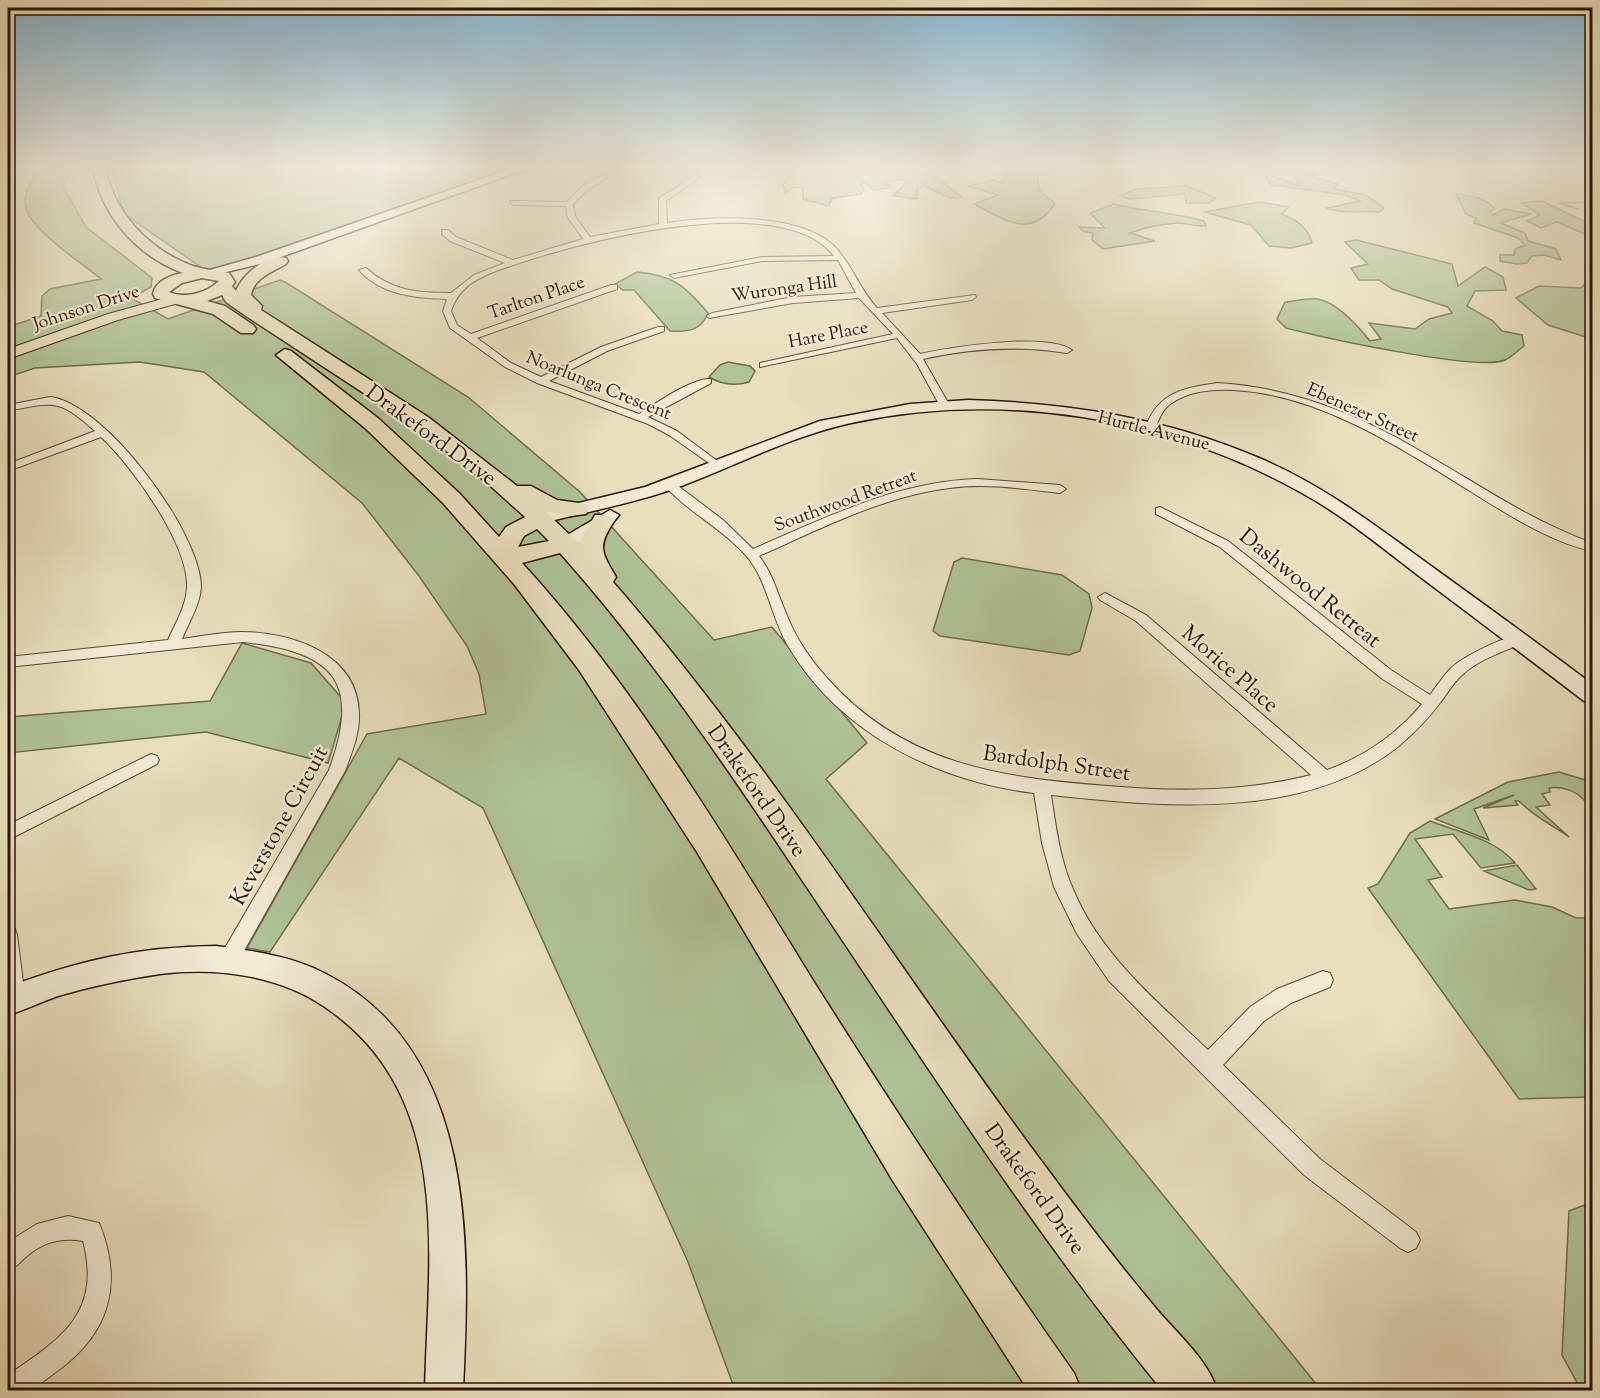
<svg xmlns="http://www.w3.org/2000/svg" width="1600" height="1398" font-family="'Sorts Mill Goudy',serif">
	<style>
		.green { fill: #b0c396; stroke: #6e6c4e; stroke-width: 1.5 }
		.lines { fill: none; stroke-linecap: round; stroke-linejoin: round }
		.stream { stroke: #6c796e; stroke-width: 2 }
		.street-casing { stroke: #5a4834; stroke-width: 2 }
		.secondary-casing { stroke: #2b1506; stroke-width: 3 }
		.primary-casing { stroke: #2b1506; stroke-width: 2 }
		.highway-casing { stroke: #2b1506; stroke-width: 3 }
		.street { fill: #f1ead4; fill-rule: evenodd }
		.secondary { fill: #f1ead4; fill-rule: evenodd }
		.primary { fill: #e9dfbd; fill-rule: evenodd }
		.highway { fill: #e9dfbd; fill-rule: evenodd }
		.labels { text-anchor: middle; stroke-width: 4.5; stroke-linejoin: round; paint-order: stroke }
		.far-street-label { font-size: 18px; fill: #2b1506; stroke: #f1ead4 }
		.street-label { font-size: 22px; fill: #2b1506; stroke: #f1ead4 }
	</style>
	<rect width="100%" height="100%" fill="#e9dfbd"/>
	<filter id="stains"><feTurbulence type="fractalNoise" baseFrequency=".00333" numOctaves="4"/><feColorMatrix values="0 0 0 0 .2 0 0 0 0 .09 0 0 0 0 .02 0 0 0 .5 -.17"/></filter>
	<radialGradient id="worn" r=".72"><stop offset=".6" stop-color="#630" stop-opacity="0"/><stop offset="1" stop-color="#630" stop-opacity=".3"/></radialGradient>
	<path class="green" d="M 38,166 L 73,166 L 63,186 L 86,227 L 152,278 L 151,287 L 131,298 L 168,319 L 280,280 L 285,282 L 468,397 L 580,492 L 714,640 L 772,627 L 867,743 L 826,779 L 1321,1390 L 735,1390 L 688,1262 L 483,808 L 399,758 L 270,952 L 247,948 L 367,734 L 486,714 L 479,674 L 467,646 L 419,576 L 362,503 L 204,372 L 140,362 L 35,368 L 8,377 L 8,327 L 41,316 L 42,296 L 50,289 L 101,279 C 82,262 24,228 25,201 C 25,191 34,176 38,166 Z
		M 112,166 L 520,166 L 247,262 L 205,270 L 123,213 Z
		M 793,166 L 880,166 C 893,176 905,170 920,173 C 936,175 950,187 961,197 L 951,198 L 924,186 L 917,189 L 917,199 L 893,196 L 907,182 L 902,179 L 886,182 L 891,188 L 873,190 L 866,182 L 861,184 L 864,189 L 861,194 L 832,198 L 829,206 L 803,199 L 803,188 L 794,187 L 785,193 L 783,185 Z
		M 1265,166 L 1305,166 L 1319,173 L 1308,176 L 1338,184 L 1334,189 L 1366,195 L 1384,208 L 1379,212 C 1364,211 1339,214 1327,208 L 1360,201 L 1345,195 L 1272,185 L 1266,179 L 1268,175 L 1298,185 L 1295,173 L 1304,171 Z
		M 1008,171 L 1018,174 L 1039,172 C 1034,189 1043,194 1055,203 C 1033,240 1004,220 974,204 L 998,195 L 968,186 L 994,180 L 1002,183 Z
		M 1187,186 L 1216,198 L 1209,203 L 1186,203 L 1185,194 L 1130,199 L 1120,196 L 1136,189 Z
		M 1456,194 C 1470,196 1485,197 1495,209 L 1490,211 L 1493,215 L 1504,209 L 1531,214 L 1501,223 L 1525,233 L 1528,241 L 1556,249 L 1561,260 L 1544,255 L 1532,256 L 1527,263 L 1517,264 L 1500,261 L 1500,255 L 1514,255 L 1515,249 L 1525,245 L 1518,238 L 1474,223 L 1476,218 L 1466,214 Z
		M 1542,201 L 1592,225 L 1592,237 L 1557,222 L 1541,228 L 1527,221 L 1540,215 L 1522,203 Z
		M 1259,202 L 1289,207 L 1282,214 C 1296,220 1308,227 1312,243 L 1291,248 L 1269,246 L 1251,225 L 1204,212 Z
		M 1114,204 C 1145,212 1175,212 1204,221 L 1206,226 C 1195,227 1188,223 1177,223 C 1162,224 1144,228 1130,233 L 1155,241 L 1103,249 L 1092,240 L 1093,233 L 1083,231 L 1079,227 L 1105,228 L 1090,213 Z
		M 1356,240 L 1452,264 L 1458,286 L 1485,267 L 1503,277 L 1506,290 L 1475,291 L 1467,306 L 1493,321 L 1502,331 L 1522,335 L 1524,346 C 1518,350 1512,357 1505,360 C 1479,372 1321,337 1286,328 L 1277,319 L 1285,302 C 1295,301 1308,298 1318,299 C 1338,303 1358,326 1370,341 L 1381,339 L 1369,323 L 1415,329 L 1429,319 L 1452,313 L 1448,307 L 1392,289 L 1379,280 L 1359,280 L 1351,268 L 1368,264 L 1345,242 Z
		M 637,272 C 673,275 685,286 708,313 C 701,331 688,332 670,331 L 634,290 L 623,290 L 615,284 Z
		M 1592,277 L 1592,339 L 1548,325 L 1516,298 L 1539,286 L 1581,288 Z
		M 728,362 L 750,366 L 755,371 L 749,382 C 735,386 722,385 709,377 L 720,365 Z
		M 962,558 L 1062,575 L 1089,594 L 1092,608 L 1080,651 L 1069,655 L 940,636 L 933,631 L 954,562 Z
		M 242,643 L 311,663 L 346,703 L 328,763 L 206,732 L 8,753 L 8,717 L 210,701 Z
		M 1559,772 L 1592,782 L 1592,799 L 1584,800 C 1576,791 1562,786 1549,788 L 1550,792 L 1542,794 L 1550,805 L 1536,807 L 1569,837 C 1551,824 1534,817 1519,801 L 1515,801 L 1518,805 L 1483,808 L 1514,795 L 1474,809 L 1489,840 L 1435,819 L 1508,782 Z
		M 1430,821 C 1459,832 1495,839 1515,863 L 1481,868 L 1453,834 L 1415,839 L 1442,877 L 1428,880 L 1449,909 L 1515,900 L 1552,907 L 1576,918 L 1592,918 L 1592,1097 L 1519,1099 L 1368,888 L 1378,884 L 1410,833 Z
		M 1517,865 L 1536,889 L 1529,890 L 1484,871 Z
		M 1592,1202 L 1592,1390 L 1581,1390 L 1562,1355 L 1569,1211 Z"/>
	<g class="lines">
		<path class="stream" d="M 1577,166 L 1592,183
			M 1578,209 L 1559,203 L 1592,202"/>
		<g class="street-casing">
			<path id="street" d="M 698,174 L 700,177 L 666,201 L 667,223 C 711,216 803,212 836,248 C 852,265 860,290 877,308 L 975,295 L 976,297 L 972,300 L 882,313 L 920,354 C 951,347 1047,332 1072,350 L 1067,353 C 1018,345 972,348 923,359 L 950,406 L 945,409 L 940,406 L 917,364 L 897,338 L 760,367 L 760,363 L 893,334 L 859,298 L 793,303 L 709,318 L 707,316 L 712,313 L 793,297 L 856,293 L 838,260 L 762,261 L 674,278 L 670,275 L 762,257 L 834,256 C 784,191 598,238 532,259 C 511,266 487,272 469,285 C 460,292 455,300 451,311 L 457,325 L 471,334 L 611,285 L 617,285 L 617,289 L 477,338 L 511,363 L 541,377 L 601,347 L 658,327 L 664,327 L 664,331 L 607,351 L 549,381 L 639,414 C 655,404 693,377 711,379 L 711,383 L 648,417 L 677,431 L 720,463 L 722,465 L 716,468 L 669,435 L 648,424 L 537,383 L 505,367 L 450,328 L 443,311 L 447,299 C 415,298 381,295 359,270 L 366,268 C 391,291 419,293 451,293 L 474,275 L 505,263 L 450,241 L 442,234 L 442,230 L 448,230 L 456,237 L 513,260 L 583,239 L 567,216 L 566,206 L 513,205 L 510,201 L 567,202 C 577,191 591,176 606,176 L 606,178 L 585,192 L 573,204 L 575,216 L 590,237 L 659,224 L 659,198 Z
				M 1217,383 C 1288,387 1354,412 1415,448 C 1474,481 1528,520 1592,543 L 1592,551 C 1550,542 1507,514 1470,491 C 1399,447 1320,395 1234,390 C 1211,389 1188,391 1169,405 C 1161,411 1159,421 1155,428 L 1146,426 C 1159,392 1184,388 1217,383 Z
				M 50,397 C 105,403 201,533 201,587 C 200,605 189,622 182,639 C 202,636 223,632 242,632 C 292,632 358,654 359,713 C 360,733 352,752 345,771 L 236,965 L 229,968 L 222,965 L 219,959 L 222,953 L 329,770 C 362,680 333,652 243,642 L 8,667 L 8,657 L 168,640 C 175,624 186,606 187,588 C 189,544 132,466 101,437 L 8,471 L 8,464 L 95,431 C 58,398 54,402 8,411 L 8,405 Z
				M 978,479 L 1060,485 L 1066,489 L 1060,493 C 1024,489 986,483 950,488 C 883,496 820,529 759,556 C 773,574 777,593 786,613 C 795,637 810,659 827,678 C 903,764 1000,778 1108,786 C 1177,792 1244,792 1311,775 L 1136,621 L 1100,600 L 1098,597 L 1105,593 L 1146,615 L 1327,770 C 1364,757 1397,734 1422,704 L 1381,678 L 1220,547 L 1156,514 L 1156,508 L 1160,507 L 1228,541 L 1391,670 L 1430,695 C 1437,686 1443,676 1451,668 C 1462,658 1509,632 1523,637 L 1525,640 L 1523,643 C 1503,652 1479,659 1462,675 C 1453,683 1447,694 1440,703 C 1428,719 1414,733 1399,746 C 1304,821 1164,807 1051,795 C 1056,827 1060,860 1073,889 C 1100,955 1158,1002 1208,1050 L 1250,1007 L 1277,989 L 1323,971 L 1330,973 L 1333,980 L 1330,987 L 1291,1003 L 1264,1021 L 1223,1065 L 1320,1159 L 1416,1232 L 1420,1240 L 1416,1248 L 1408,1252 L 1400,1248 L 1304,1175 L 1109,981 L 1077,934 L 1054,887 L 1042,843 L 1034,793 C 937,781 840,734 788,646 C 772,619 768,584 749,559 C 724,529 687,512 663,484 L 669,481 L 673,482 L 723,520 L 753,549 C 825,518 898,481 978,479 Z
				M 151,754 L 157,756 L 159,760 L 157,764 L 8,840 L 8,825 Z
				M 8,926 L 15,929 L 17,935 L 25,998 L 22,1005 L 15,1008 L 8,1003 Z
				M 68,1216 L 99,1223 C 123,1281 111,1331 60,1369 C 38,1385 36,1390 8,1390 L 8,1375 C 61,1339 102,1313 83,1241 C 62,1237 43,1242 27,1256 C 20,1262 17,1267 8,1271 L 8,1242 L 37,1224 Z"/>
		</g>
		<g class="secondary-casing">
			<path id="secondary" d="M 519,166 L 535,166 L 264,263 L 205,277 L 199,273 L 256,257 Z
				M 968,400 C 1069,403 1166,418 1259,458 C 1323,485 1376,526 1431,566 C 1485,605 1539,644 1592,684 L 1592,703 L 1584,701 C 1529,659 1474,617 1419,576 C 1381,547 1344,516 1302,493 C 1167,417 1002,390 851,423 C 792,436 739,464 684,485 C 637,503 588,511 539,524 L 530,518 L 533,514 L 645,487 L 820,421 L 910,404 Z
				M 610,510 L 619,515 L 616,519 L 571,549 L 557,549 L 555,545 L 557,541 Z
				M 216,946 C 254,951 292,956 326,974 C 477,1052 470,1245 463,1390 L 425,1390 C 428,1253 455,1096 325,1007 C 279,975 216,967 160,974 C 126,979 92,986 58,996 C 41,1002 25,1010 8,1015 L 8,987 C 81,960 138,947 216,946 Z"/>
		</g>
		<g class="primary-casing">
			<path id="primary" d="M 177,295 L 182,296 L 184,299 L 182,302 L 118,320 L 8,359 L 8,349 L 108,314 Z"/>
		</g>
		<g class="highway-casing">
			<path id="highway" d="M 93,166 L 105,166 C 113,212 149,250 193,266 C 204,270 217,270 229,273 L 235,282 L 232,286 L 236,291 C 242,275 267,253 286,258 L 288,261 L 286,264 C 272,272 254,278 251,295 L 262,306 L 261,310 L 428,417 L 517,486 L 531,486 L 557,500 L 586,504 L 589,509 L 586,514 L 570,516 L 545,511 L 579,544 L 595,515 L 611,515 L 615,520 C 597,546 601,552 616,577 L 613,582 C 773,766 902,975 1048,1170 C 1082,1216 1117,1262 1154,1306 C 1175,1332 1207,1358 1217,1390 L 1162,1390 C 1029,1227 916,1049 798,874 C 724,763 649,653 560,553 L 522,563 C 634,685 725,838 812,979 C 896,1112 983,1244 1074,1373 L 1081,1390 L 1028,1390 L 893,1181 L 697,852 L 579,670 L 514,584 L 443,503 L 365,428 L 276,355 L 285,349 L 291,351 L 379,419 L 459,493 L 499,537 L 506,527 L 525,517 L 485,481 L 414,426 L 246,316 L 226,302 L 222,295 L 207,301 L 225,306 L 253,325 L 256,329 L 253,333 L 241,333 L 213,314 L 155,298 L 153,294 C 155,281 171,275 183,273 C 137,256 100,215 93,166 ZM 202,278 L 219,281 C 206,293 185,299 169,292 L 182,283 ZM 537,529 L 549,541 L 518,547 L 524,536 Z"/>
		</g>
		<use href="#street" class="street"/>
		<use href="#secondary" class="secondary"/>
		<use href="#primary" class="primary"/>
		<use href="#highway" class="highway"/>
	</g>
	<linearGradient id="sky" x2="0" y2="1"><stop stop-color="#87b7d3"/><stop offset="0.46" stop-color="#f5f1e1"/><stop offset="1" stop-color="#f5f1e1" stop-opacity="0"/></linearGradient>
	<rect width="1600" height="362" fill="url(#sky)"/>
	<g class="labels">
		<g class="far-street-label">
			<text transform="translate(784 288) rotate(-8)" y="6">Wuronga Hill</text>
			<text transform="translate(536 297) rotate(-19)" y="6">Tarlton Place</text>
			<text transform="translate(86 307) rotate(-18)" y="6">Johnson Drive</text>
			<text transform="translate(828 334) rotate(-11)" y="6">Hare Place</text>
			<text transform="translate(599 385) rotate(22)" y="6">Noarlunga Crescent</text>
			<text transform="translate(1363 412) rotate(24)" y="6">Ebenezer Street</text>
			<text transform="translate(1154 430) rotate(14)" y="6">Hurtle Avenue</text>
			<text transform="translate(845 500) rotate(-20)" y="6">Southwood Retreat</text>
		</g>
		<g class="street-label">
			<text transform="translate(432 434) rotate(36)" y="8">Drakeford Drive</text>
			<text transform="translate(1311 587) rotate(39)" y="8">Dashwood Retreat</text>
			<text transform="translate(1231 668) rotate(41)" y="8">Morice Place</text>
			<text transform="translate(1057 762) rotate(8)" y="8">Bardolph Street</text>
			<text transform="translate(758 790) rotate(55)" y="8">Drakeford Drive</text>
			<text transform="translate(278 825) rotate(-61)" y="8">Keverstone Circuit</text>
			<text transform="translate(1036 1188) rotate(54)" y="8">Drakeford Drive</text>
		</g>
	</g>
	<rect width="1600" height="1398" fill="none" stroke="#e9dfbd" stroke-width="30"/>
	<rect x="9" y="9" width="1582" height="1380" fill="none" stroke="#2b1506" stroke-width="3"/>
	<rect x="15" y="15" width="1570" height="1368" fill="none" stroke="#2b1506" stroke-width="1.5"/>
	<rect width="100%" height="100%" filter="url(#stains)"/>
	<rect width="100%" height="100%" fill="url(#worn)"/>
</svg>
